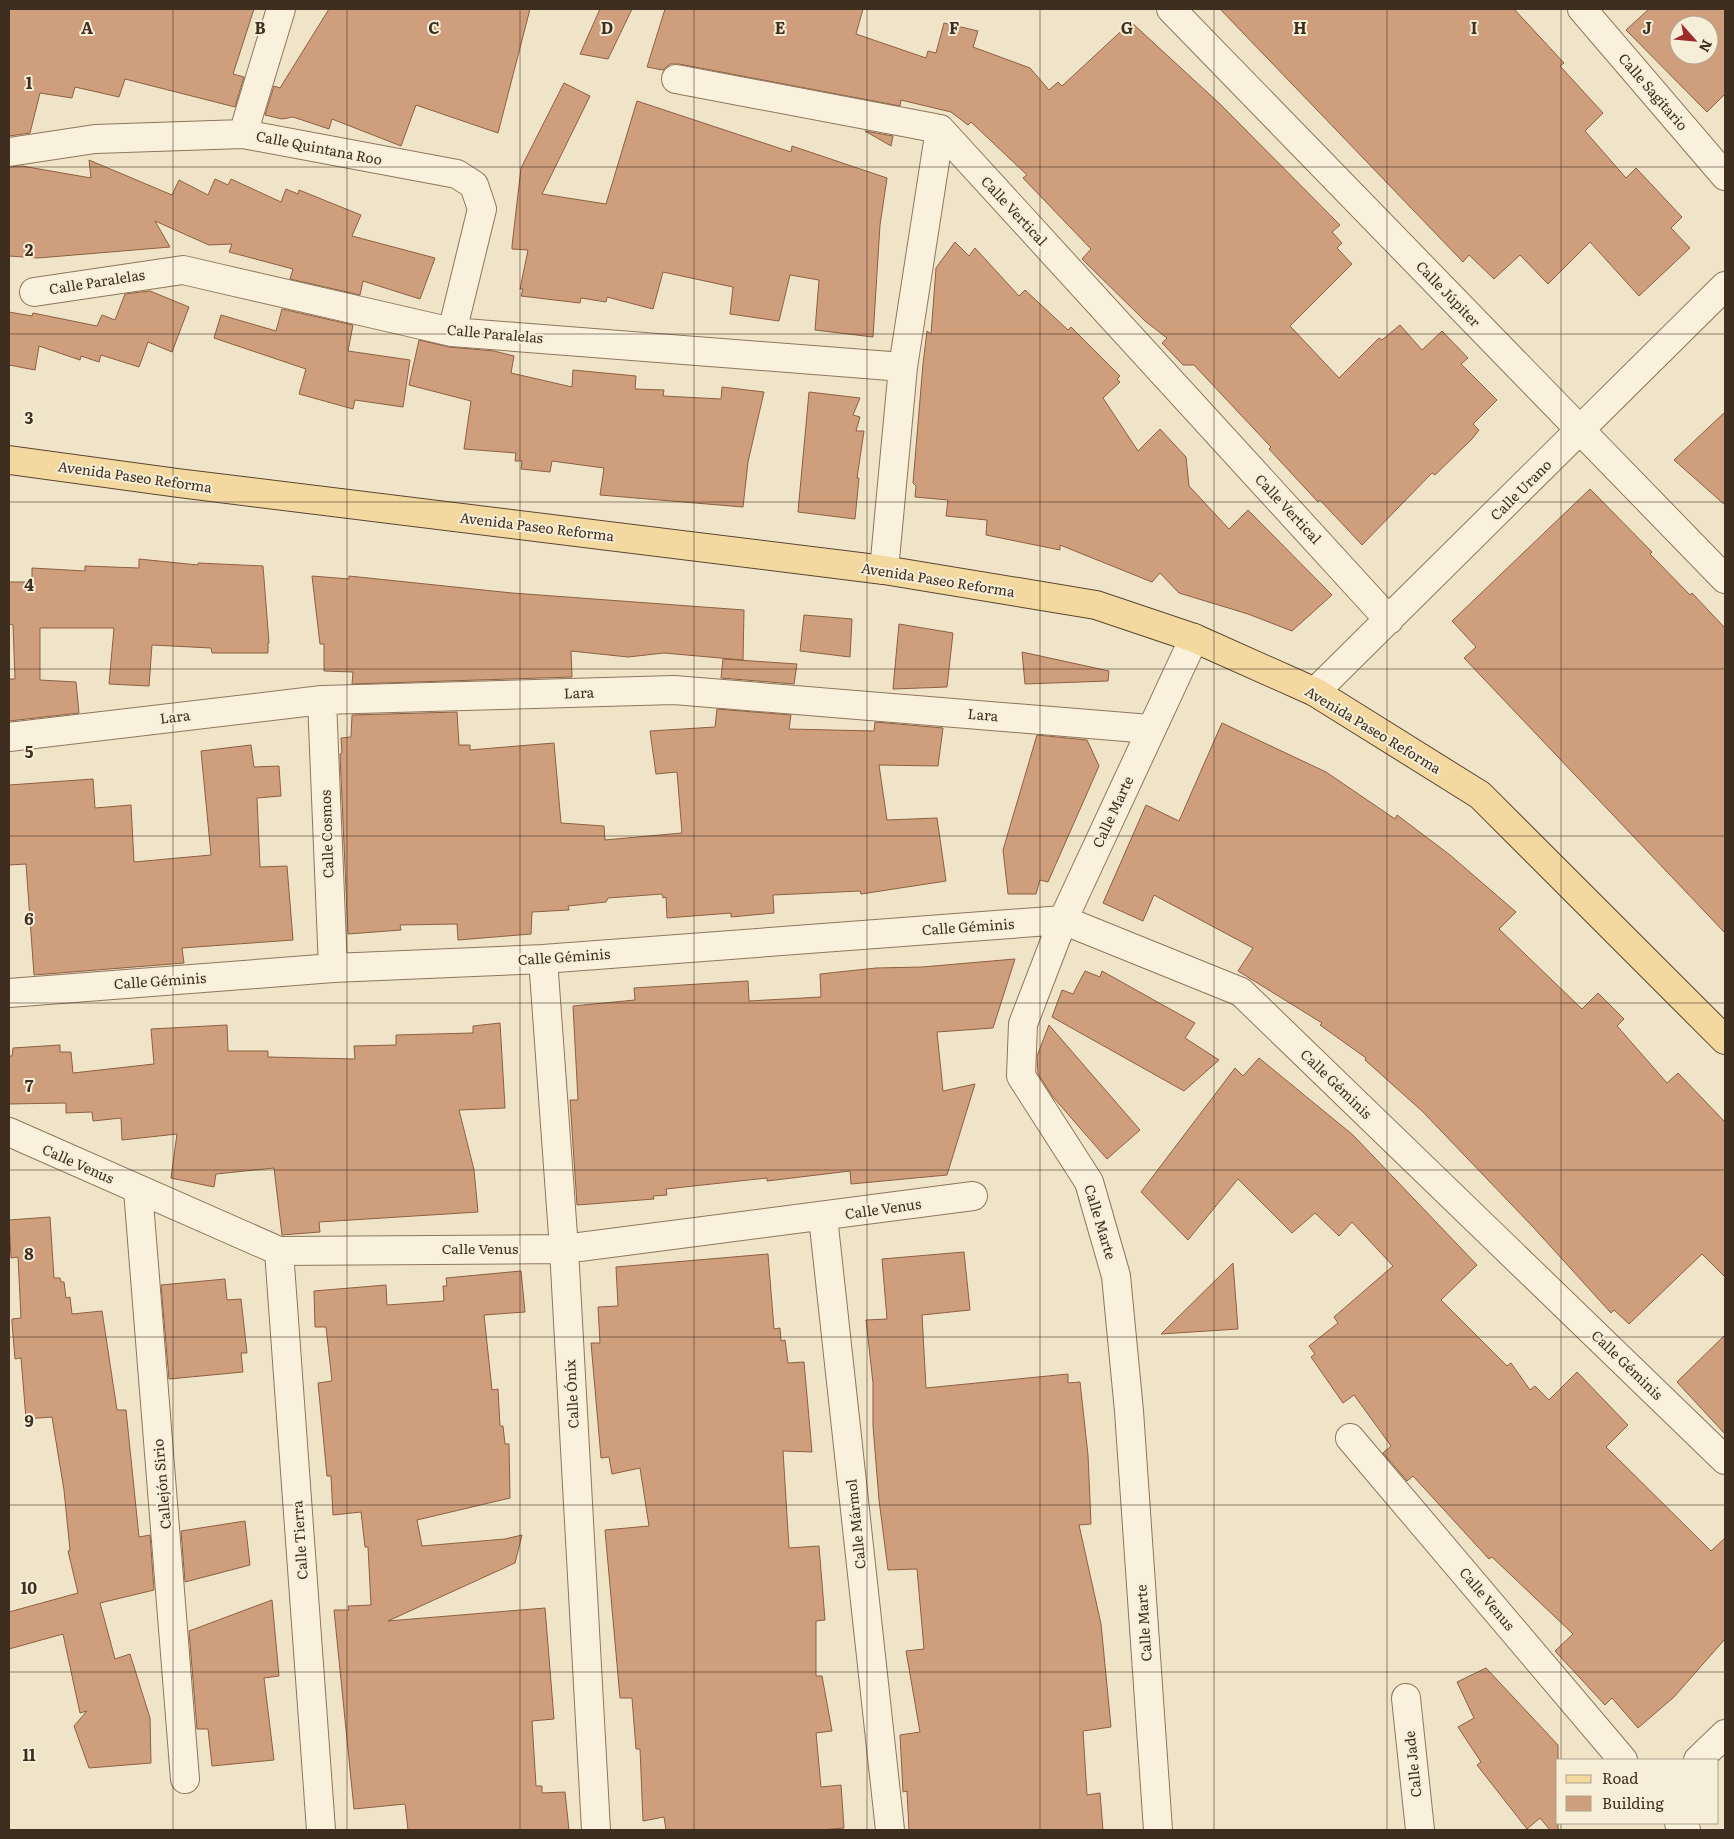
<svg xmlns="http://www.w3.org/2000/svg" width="1734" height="1839" font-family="Literata,serif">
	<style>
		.building { fill: #cf9f7d; stroke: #8d5f41; fill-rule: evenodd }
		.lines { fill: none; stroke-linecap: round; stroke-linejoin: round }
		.minor-casing { stroke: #8d765c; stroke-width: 30 }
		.major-casing { stroke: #5b4430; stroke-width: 30 }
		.minor { stroke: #faf1dc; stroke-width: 28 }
		.major { stroke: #f3d9a0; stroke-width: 28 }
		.grid { fill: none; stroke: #3d2e20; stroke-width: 1; stroke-opacity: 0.55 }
		.labels { text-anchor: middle; stroke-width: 4; stroke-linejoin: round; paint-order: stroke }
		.street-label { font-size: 14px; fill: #3d2e20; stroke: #f7eed8 }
		.grid-label { font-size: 16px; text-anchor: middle; font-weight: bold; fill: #3d2e20; stroke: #f7eed8; stroke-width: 4; stroke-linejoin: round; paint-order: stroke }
	</style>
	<rect width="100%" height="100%" fill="#f0e4c8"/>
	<path class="building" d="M 9,9 L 254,9 L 233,74 L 244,77 L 235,107 L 125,79 L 119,97 L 75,87 L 72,98 L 40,93 L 30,133 L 9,136 Z
		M 329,9 L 530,9 L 498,133 L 416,105 L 401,146 L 332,119 L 329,129 L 293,117 L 282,119 L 265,115 L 274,86 L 280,88 Z
		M 600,9 L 632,9 L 608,59 L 580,54 Z
		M 665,9 L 863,9 L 856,34 L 926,58 L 928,51 L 936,53 L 944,23 L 978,31 L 973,47 L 1030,68 L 1049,90 L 1058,82 L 1062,86 L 1131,22 L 1220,104 L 1340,225 L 1332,232 L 1342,243 L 1337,248 L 1352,264 L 1290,326 L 1339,378 L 1379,338 L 1382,340 L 1400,325 L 1422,350 L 1442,331 L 1468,358 L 1461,364 L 1497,400 L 1473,424 L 1479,430 L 1472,439 L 1435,475 L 1432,473 L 1362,545 L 1320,500 L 1318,502 L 1269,449 L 1271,447 L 1194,365 L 1183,365 L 1162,343 L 1167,338 L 1145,321 L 1082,259 L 1091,249 L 1023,178 L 1027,175 L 971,122 L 968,125 L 951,112 L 901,100 L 900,106 L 679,64 L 670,64 L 663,70 L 647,67 Z
		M 1220,9 L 1514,9 L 1564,63 L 1560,66 L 1603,113 L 1585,131 L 1626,178 L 1636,168 L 1682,217 L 1671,228 L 1690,248 L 1639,296 L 1590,242 L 1548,284 L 1520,255 L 1494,279 L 1469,255 L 1463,262 Z
		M 1649,9 L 1725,9 L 1725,94 L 1707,112 L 1626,30 ZM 1679,25 L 1709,25 L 1709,55 L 1679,55 Z
		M 564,83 L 590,96 L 542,194 L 606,204 L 637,101 L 791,152 L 792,146 L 887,178 L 880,225 L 873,337 L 815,330 L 819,280 L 790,275 L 779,321 L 730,314 L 733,287 L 663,272 L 653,309 L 607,297 L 606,302 L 581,298 L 580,303 L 521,296 L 523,289 L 520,289 L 528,250 L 512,249 L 512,246 L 521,168 Z
		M 865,131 L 893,136 L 891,146 Z
		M 89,160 L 172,195 L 179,180 L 208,195 L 215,179 L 228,185 L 231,179 L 281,202 L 286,189 L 298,194 L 299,190 L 361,215 L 352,236 L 435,258 L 420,299 L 363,281 L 360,295 L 290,279 L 293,269 L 229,252 L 232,244 L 209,245 L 155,221 L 170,247 L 38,258 L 9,256 L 9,167 L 22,166 L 91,178 Z
		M 955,242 L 969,256 L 975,248 L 1019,296 L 1025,290 L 1068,330 L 1071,327 L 1120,376 L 1117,379 L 1120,382 L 1103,398 L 1138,451 L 1160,429 L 1186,457 L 1189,486 L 1229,529 L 1248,510 L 1332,595 L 1292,631 L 1248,614 L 1179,593 L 1160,573 L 1152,582 L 1060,545 L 1060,550 L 986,535 L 987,520 L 946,516 L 948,500 L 915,497 L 916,486 L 913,483 L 923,364 L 927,331 L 931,334 L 936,268 Z
		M 150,291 L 189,307 L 172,352 L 148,342 L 139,367 L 101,355 L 99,362 L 81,356 L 80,360 L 39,346 L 35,370 L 9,365 L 9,312 L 32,316 L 33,313 L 97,326 L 102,315 L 115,320 L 125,294 Z
		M 282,309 L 353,325 L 348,351 L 410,360 L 403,407 L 355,400 L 353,409 L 299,394 L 306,369 L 214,338 L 221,315 L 276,331 Z
		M 419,340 L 449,347 L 494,351 L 514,356 L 511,373 L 572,387 L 573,370 L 636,376 L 635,389 L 664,390 L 663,396 L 721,399 L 722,387 L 764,392 L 748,462 L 743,507 L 600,495 L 604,468 L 552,461 L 550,472 L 521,469 L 522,461 L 515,461 L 516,453 L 464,449 L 471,401 L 409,385 Z
		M 809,392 L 860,398 L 853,415 L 860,417 L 856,431 L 864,431 L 857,478 L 859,478 L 855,519 L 798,512 Z
		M 1725,412 L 1725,505 L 1674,460 Z
		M 1590,489 L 1652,552 L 1650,554 L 1690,595 L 1692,593 L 1725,628 L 1725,933 L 1464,658 L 1476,647 L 1452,621 Z
		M 139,559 L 198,565 L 198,563 L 263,566 L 269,643 L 268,643 L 268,653 L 212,653 L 211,648 L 152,645 L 149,686 L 109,684 L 114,628 L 40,628 L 40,680 L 76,682 L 79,713 L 9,721 L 9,679 L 15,679 L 13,625 L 9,624 L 9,582 L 32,582 L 32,568 L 85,571 L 85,566 L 139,568 Z
		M 312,576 L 349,579 L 349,576 L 512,593 L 744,610 L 743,660 L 664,653 L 628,657 L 571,651 L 572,677 L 352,684 L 353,672 L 324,671 L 324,644 L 320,644 Z
		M 804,615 L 852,619 L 850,657 L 800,651 Z
		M 899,624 L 953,633 L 947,687 L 893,689 Z
		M 1022,652 L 1109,671 L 1108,681 L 1025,684 Z
		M 723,659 L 797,664 L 794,684 L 721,678 Z
		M 717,709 L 791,715 L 789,729 L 874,731 L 875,722 L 943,728 L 938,766 L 879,765 L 887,820 L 937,818 L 946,881 L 861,894 L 860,891 L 773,895 L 774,913 L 731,917 L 731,913 L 667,918 L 666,897 L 663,898 L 662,894 L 608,898 L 606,902 L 568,906 L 569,910 L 532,912 L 531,934 L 458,940 L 457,924 L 400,925 L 401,930 L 348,934 L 340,754 L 342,753 L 341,738 L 351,737 L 352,715 L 457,712 L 459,745 L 470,745 L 470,750 L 554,743 L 561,823 L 604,826 L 605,840 L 682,833 L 677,772 L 656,774 L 650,731 L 715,727 Z
		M 1222,723 L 1326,772 L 1395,819 L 1397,815 L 1450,855 L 1516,912 L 1499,929 L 1582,1009 L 1598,993 L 1624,1019 L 1617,1026 L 1667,1083 L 1678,1073 L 1725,1122 L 1725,1277 L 1702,1254 L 1629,1324 L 1614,1310 L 1611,1313 L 1533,1227 L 1422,1111 L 1365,1060 L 1366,1058 L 1320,1025 L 1322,1023 L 1238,971 L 1253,948 L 1154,895 L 1143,921 L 1103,903 L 1146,805 L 1179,821 Z
		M 1037,735 L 1087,740 L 1099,766 L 1048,882 L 1040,880 L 1036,894 L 1008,894 L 1003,850 Z
		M 251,745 L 254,767 L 279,766 L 281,796 L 257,798 L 260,867 L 287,866 L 293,940 L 182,948 L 184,963 L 34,975 L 26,864 L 9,865 L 9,785 L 93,779 L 95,808 L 131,805 L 134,862 L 211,855 L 201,751 Z
		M 1015,959 L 993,1028 L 937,1032 L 943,1091 L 975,1084 L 947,1175 L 851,1184 L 850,1171 L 767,1181 L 767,1178 L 666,1189 L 667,1195 L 653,1196 L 654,1199 L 577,1205 L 570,1100 L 578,1100 L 573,1006 L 635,1000 L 634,988 L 748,981 L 749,1001 L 821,997 L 820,974 L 876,968 L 922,967 Z
		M 1085,971 L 1100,977 L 1102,971 L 1195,1023 L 1185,1038 L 1219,1060 L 1184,1091 L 1052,1017 L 1062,990 L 1073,994 Z
		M 500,1023 L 505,1108 L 459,1110 L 474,1170 L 478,1212 L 319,1222 L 320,1232 L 282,1235 L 274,1168 L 216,1174 L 214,1187 L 171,1178 L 177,1134 L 122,1140 L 121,1118 L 93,1121 L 92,1112 L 66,1113 L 66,1103 L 9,1104 L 9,1056 L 12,1056 L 13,1048 L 60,1045 L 60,1052 L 71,1052 L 73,1073 L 154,1064 L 151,1029 L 227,1025 L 228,1051 L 268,1051 L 268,1057 L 355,1059 L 354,1046 L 396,1045 L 396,1035 L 473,1033 L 473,1026 Z
		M 1049,1025 L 1140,1130 L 1107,1159 L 1053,1097 L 1038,1074 L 1037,1056 Z
		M 1259,1058 L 1353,1135 L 1477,1265 L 1441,1300 L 1507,1366 L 1511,1363 L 1530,1390 L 1535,1386 L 1549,1400 L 1577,1372 L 1628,1425 L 1606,1447 L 1711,1551 L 1725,1538 L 1725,1639 L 1674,1697 L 1638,1728 L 1612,1698 L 1605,1705 L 1555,1651 L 1573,1634 L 1492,1557 L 1489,1559 L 1413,1476 L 1407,1481 L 1383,1453 L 1391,1446 L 1354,1395 L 1343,1403 L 1311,1357 L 1315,1354 L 1309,1346 L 1338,1323 L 1334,1317 L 1393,1266 L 1352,1222 L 1339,1236 L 1315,1213 L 1292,1233 L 1238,1179 L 1188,1240 L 1141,1192 L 1235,1068 L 1243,1076 Z
		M 50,1217 L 54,1278 L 60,1278 L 61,1282 L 64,1282 L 66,1298 L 70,1297 L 72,1314 L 102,1311 L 117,1410 L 126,1410 L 139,1537 L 150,1535 L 154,1590 L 100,1603 L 115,1659 L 130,1654 L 150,1718 L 151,1763 L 89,1768 L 74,1726 L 87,1711 L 80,1713 L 63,1634 L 9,1649 L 9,1612 L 78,1593 L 68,1551 L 70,1550 L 64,1490 L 52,1417 L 26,1419 L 21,1358 L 15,1359 L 12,1323 L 12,1319 L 21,1318 L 18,1257 L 11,1258 L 9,1220 Z
		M 964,1252 L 970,1310 L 922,1315 L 926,1388 L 1068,1374 L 1068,1383 L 1080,1382 L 1088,1455 L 1091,1524 L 1079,1525 L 1101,1624 L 1111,1727 L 1083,1731 L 1087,1795 L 1100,1793 L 1103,1830 L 909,1830 L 907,1791 L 903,1792 L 900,1735 L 920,1732 L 906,1651 L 924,1649 L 917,1569 L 888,1570 L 879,1500 L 873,1426 L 873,1383 L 866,1320 L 887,1319 L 882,1259 Z
		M 768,1254 L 774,1329 L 780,1328 L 781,1341 L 785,1340 L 788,1363 L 804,1362 L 812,1452 L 783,1451 L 789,1548 L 819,1546 L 825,1620 L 816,1621 L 816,1676 L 822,1676 L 832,1731 L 816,1733 L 821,1787 L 841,1785 L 844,1828 L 820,1830 L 666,1830 L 664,1817 L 643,1821 L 640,1749 L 636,1749 L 632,1698 L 620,1698 L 605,1530 L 649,1526 L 640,1468 L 612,1474 L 609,1457 L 601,1458 L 591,1343 L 600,1343 L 598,1307 L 618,1306 L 616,1267 Z
		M 1233,1263 L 1238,1329 L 1161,1334 Z
		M 521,1271 L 525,1312 L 484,1315 L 492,1390 L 498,1389 L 500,1426 L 503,1426 L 505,1444 L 509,1444 L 510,1498 L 417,1520 L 422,1546 L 505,1539 L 522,1535 L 515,1563 L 388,1621 L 545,1608 L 554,1719 L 532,1721 L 536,1786 L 542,1786 L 542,1793 L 565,1792 L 569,1830 L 408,1830 L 405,1804 L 354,1809 L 334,1610 L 349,1610 L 348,1606 L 371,1605 L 368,1547 L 365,1547 L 361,1512 L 333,1515 L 331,1476 L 327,1476 L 318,1383 L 332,1381 L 326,1327 L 315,1327 L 314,1291 L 386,1285 L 387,1305 L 444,1301 L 443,1286 L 447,1286 L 446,1278 Z
		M 225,1279 L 227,1300 L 241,1299 L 247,1353 L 241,1353 L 243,1372 L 169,1379 L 161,1285 Z
		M 1725,1335 L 1725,1434 L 1677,1382 Z
		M 245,1521 L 250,1565 L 185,1582 L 181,1531 Z
		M 272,1600 L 279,1676 L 264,1678 L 274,1760 L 212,1766 L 208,1729 L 197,1729 L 189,1631 Z
		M 1486,1668 L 1558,1745 L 1558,1830 L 1550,1830 L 1540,1818 L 1527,1829 L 1477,1765 L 1481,1762 L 1458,1727 L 1474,1718 L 1457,1682 Z"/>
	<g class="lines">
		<g class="minor-casing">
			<path id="minor" d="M 1171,9 L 1725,579
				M 1582,9 L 1725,176
				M 676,79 L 940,129
				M 940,129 L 1389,620
				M 243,134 L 281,9
				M 9,152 L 95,139 L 243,134 L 457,174 L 474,185 L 482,209 L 452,332
				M 34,292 L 183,270 L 452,332 L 903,367
				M 884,570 L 903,367 L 940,129
				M 1315,692 L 1725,286
				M 322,700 L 333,968
				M 9,737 L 322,700 L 674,690 L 1150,729
				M 543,959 L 564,1249 L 596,1830
				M 9,993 L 333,968 L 543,959 L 1063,920 L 1241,992 L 1725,1460
				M 9,1132 L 279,1251 L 564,1249 L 973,1196
				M 138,1190 L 185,1779
				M 823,1217 L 890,1830
				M 279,1251 L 321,1830
				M 1350,1438 L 1623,1760
				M 1406,1698 L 1420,1830
				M 1698,1760 L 1725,1734
				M 1679,1823 L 1686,1830
				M 1158,1830 L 1129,1411 L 1116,1276 L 1089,1182 L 1021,1076 L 1023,1024 L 1063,920 L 1194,638"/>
		</g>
		<g class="major-casing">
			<path id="major" d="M 9,460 L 178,483 L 884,570 L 1096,605 L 1194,638 L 1315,692 L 1480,795 L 1725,1040"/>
		</g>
		<use href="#minor" class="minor"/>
		<use href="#major" class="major"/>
	</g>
	<path class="grid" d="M 173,9 L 173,1830M 347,9 L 347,1830M 520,9 L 520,1830M 694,9 L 694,1830M 867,9 L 867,1830M 1040,9 L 1040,1830M 1214,9 L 1214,1830M 1387,9 L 1387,1830M 1561,9 L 1561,1760M 9,167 L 1725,167M 9,334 L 1725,334M 9,502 L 1725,502M 9,669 L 1725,669M 9,836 L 1725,836M 9,1003 L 1725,1003M 9,1170 L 1725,1170M 9,1337 L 1725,1337M 9,1505 L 1725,1505M 9,1672 L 1725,1672M 1561,1823 L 1561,1830"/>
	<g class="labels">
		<g class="street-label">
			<text transform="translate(1653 92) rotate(49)" y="5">Calle Sagitario</text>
			<text transform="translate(319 148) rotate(11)" y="5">Calle Quintana Roo</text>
			<text transform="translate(1014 211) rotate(47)" y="5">Calle Vertical</text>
			<text transform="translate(97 282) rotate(-9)" y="5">Calle Paralelas</text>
			<text transform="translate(1448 294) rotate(46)" y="5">Calle Júpiter</text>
			<text transform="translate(495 334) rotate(5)" y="5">Calle Paralelas</text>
			<text transform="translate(135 477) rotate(8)" y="5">Avenida Paseo Reforma</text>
			<text transform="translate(1521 490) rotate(-45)" y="5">Calle Urano</text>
			<text transform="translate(1288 509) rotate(47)" y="5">Calle Vertical</text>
			<text transform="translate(537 527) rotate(7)" y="5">Avenida Paseo Reforma</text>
			<text transform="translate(938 580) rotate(9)" y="5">Avenida Paseo Reforma</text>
			<text transform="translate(579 693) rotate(-2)" y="5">Lara</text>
			<text transform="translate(983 715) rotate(5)" y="5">Lara</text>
			<text transform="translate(175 717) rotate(-7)" y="5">Lara</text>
			<text transform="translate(1373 730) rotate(31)" y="5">Avenida Paseo Reforma</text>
			<text transform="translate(1113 812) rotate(-65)" y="5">Calle Marte</text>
			<text transform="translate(327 834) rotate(-92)" y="5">Calle Cosmos</text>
			<text transform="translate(968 927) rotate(-4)" y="5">Calle Géminis</text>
			<text transform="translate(564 957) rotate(-4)" y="5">Calle Géminis</text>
			<text transform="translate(160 981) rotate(-4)" y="5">Calle Géminis</text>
			<text transform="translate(1336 1084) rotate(44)" y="5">Calle Géminis</text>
			<text transform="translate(78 1164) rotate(24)" y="5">Calle Venus</text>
			<text transform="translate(883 1209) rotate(-8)" y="5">Calle Venus</text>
			<text transform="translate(1100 1222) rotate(73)" y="5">Calle Marte</text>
			<text x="480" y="1254">Calle Venus</text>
			<text transform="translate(1627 1365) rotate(44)" y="5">Calle Géminis</text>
			<text transform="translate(572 1394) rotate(-93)" y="5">Calle Ónix</text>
			<text transform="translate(162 1484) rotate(-95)" y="5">Callejón Sirio</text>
			<text transform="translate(856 1524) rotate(-96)" y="5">Calle Mármol</text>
			<text transform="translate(300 1540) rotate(-94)" y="5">Calle Tierra</text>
			<text transform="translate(1487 1599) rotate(50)" y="5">Calle Venus</text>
			<text transform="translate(1144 1623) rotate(-94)" y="5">Calle Marte</text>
			<text transform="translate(1413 1764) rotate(-96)" y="5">Calle Jade</text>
		</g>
	</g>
	<g class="grid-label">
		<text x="87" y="34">A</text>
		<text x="260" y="34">B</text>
		<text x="434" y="34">C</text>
		<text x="607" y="34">D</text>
		<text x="780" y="34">E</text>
		<text x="954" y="34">F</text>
		<text x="1127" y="34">G</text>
		<text x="1300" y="34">H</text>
		<text x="1474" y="34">I</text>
		<text x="1647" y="34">J</text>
		<text x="29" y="89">1</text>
		<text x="29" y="256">2</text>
		<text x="29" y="424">3</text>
		<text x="29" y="591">4</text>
		<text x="29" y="758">5</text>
		<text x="29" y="925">6</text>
		<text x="29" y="1092">7</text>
		<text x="29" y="1260">8</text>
		<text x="29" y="1427">9</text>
		<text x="29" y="1594">10</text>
		<text x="29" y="1761">11</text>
	</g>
	<rect width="1734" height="1839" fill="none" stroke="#3d2e20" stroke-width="20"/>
	<rect x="1556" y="1759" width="162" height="65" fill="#f7eed8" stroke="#ada18e"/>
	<rect x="1566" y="1775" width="25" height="8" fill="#f3d9a0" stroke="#ada18e"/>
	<text x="1602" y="1784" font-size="15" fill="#3d2e20">Road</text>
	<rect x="1566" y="1796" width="25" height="15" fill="#cf9f7d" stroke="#ada18e"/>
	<text x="1602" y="1809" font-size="15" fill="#3d2e20">Building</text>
	<g transform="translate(1694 40) rotate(117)"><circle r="24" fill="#f7eed8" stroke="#ada18e"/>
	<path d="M0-4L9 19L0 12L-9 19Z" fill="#9e2a2b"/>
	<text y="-8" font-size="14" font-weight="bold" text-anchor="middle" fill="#3d2e20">N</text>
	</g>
</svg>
